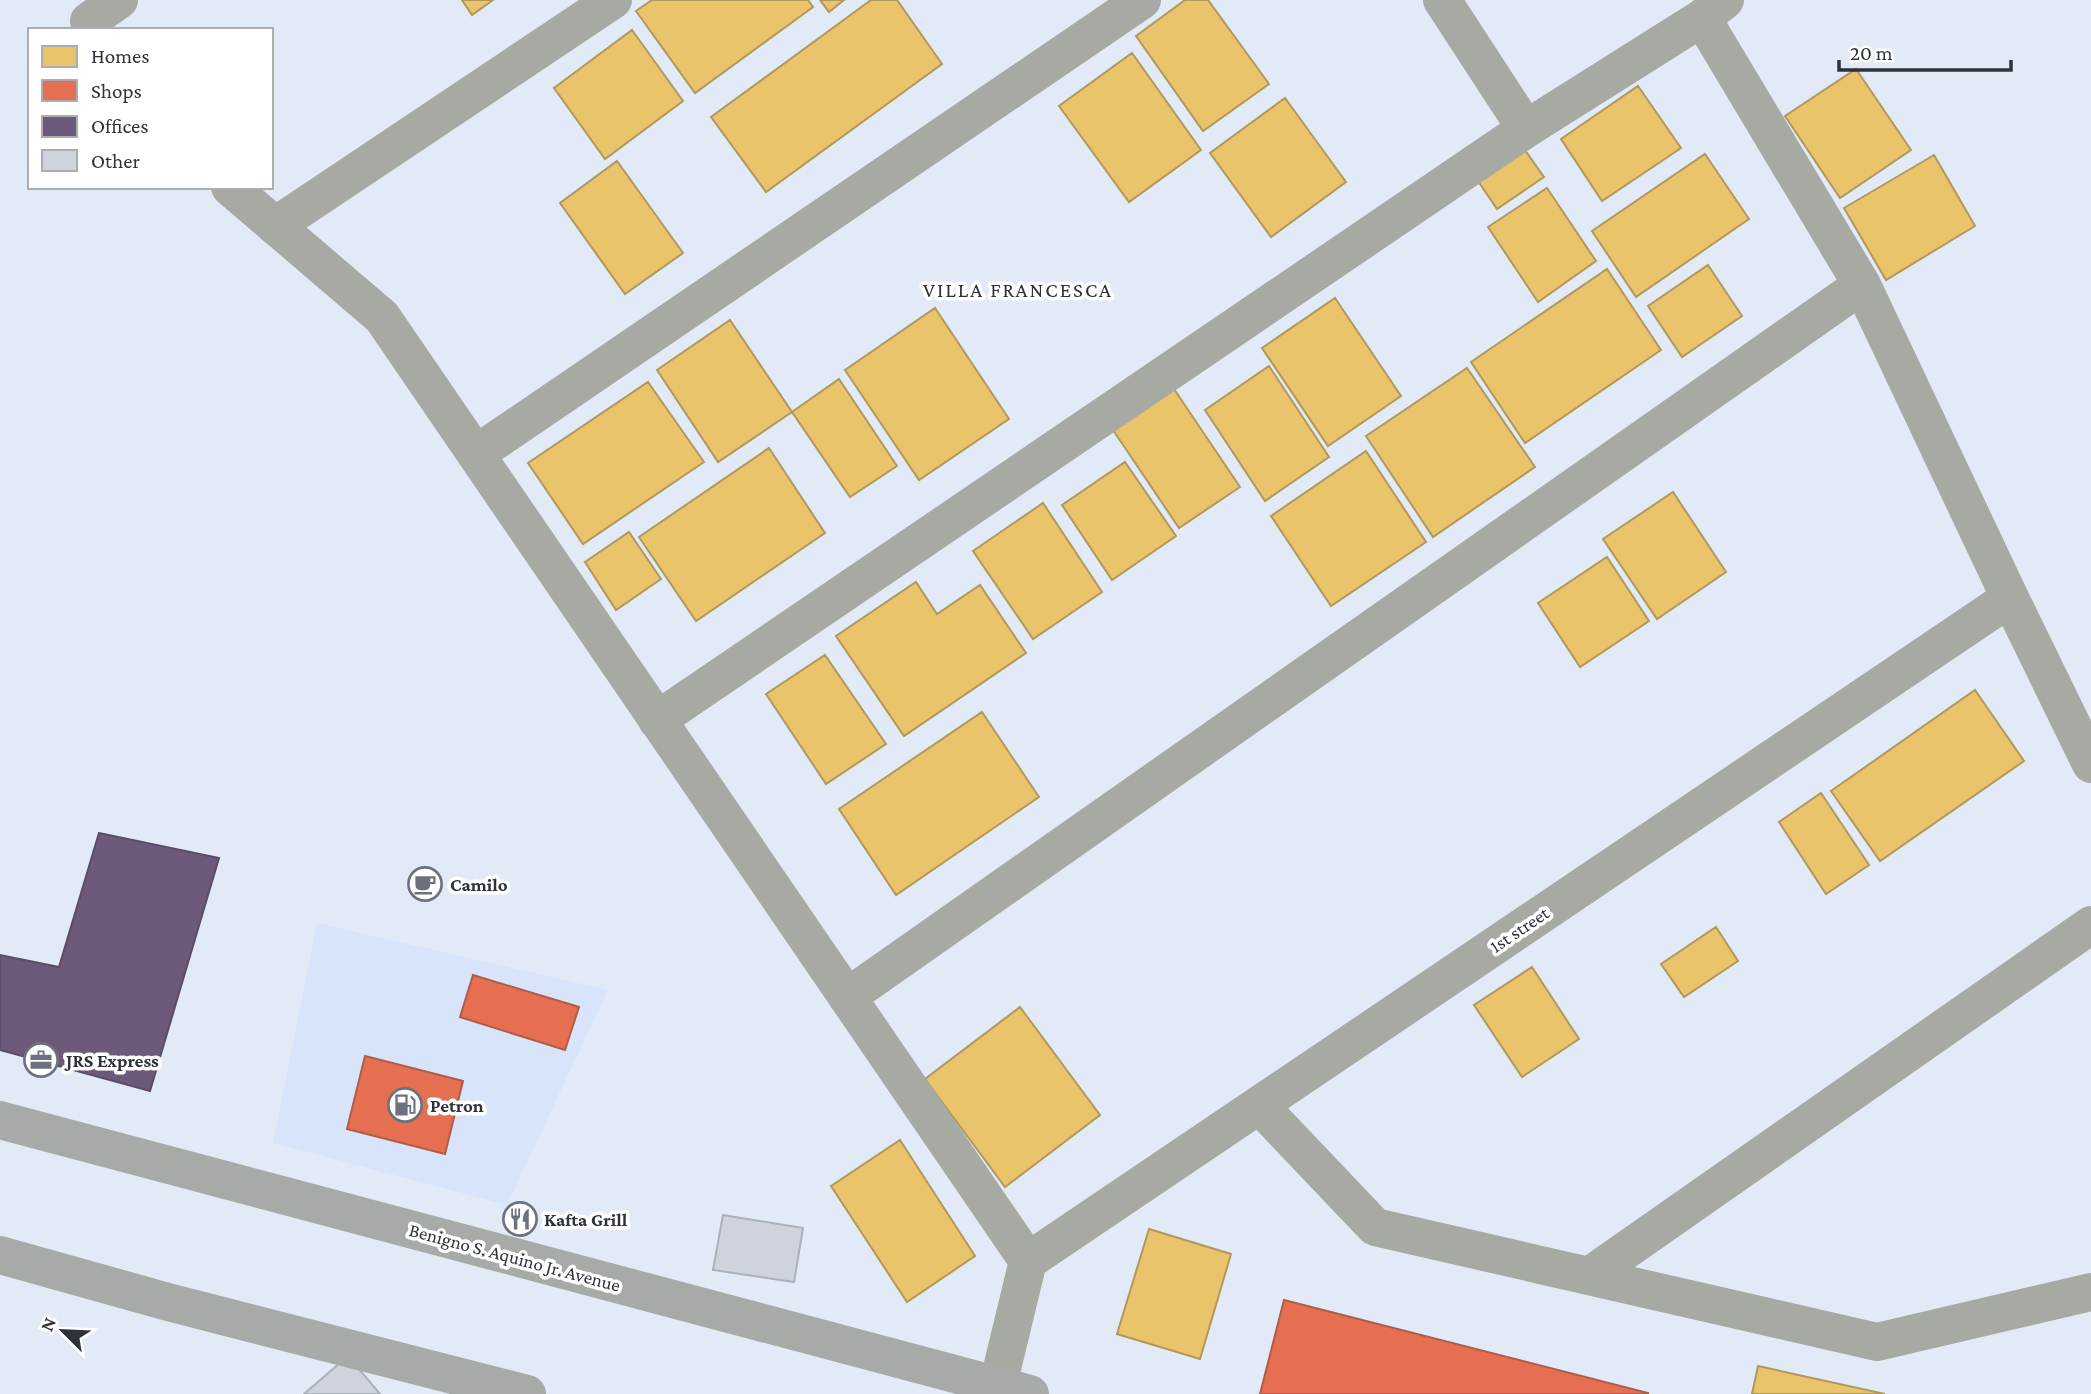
<svg xmlns="http://www.w3.org/2000/svg" width="2091" height="1394" font-family="'Crimson Pro',serif">
	<style>
		.built { fill: #d7e4fa }
		.homes { fill: #e9c46a; stroke: #b1985c; stroke-width: 2 }
		.shops { fill: #e76f51; stroke: #af5d4a; stroke-width: 2 }
		.offices { fill: #6d597a; stroke: #5a4d67; stroke-width: 2 }
		.building { fill: #ced3de; stroke: #abb1ba; stroke-width: 2 }
		.lines { fill: none; stroke-linecap: round; stroke-linejoin: round }
		.minor { stroke: #a7a9a3; stroke-width: 38 }
		.major { stroke: #a7aba8; stroke-width: 38 }
		.labels { text-anchor: middle; stroke-width: 7; stroke-linejoin: round; paint-order: stroke }
		.poi-label { font-size: 19px; font-weight: bold; fill: #2d323b; stroke: #fff; text-anchor: start }
		.street-label { font-size: 19px; fill: #2d323b; stroke: #fff }
		.neighbourhood-label { font-size: 21px; letter-spacing: 2px; fill: #2d323b; stroke: #fff }
	</style>
	<rect width="100%" height="100%" fill="#e2eaf7"/>
	<path class="built" d="M 317,923 L 608,990 L 507,1205 L 273,1143 Z"/>
	<path class="homes" d="M 462,0 L 493,0 L 472,15 Z
		M 652,0 L 808,0 L 813,7 L 695,93 L 636,11 Z
		M 820,0 L 844,0 L 829,12 Z
		M 871,0 L 897,0 L 942,64 L 766,192 L 711,117 Z
		M 1185,0 L 1208,0 L 1269,84 L 1203,131 L 1136,36 Z
		M 632,30 L 683,101 L 605,159 L 554,88 Z
		M 1132,53 L 1201,150 L 1129,202 L 1059,106 Z
		M 1856,69 L 1911,150 L 1840,198 L 1785,116 Z
		M 1638,86 L 1681,148 L 1602,201 L 1561,139 Z
		M 1285,98 L 1346,182 L 1271,237 L 1210,153 Z
		M 1522,146 L 1544,177 L 1497,209 L 1476,178 Z
		M 1705,154 L 1749,219 L 1636,297 L 1592,231 Z
		M 1934,155 L 1975,226 L 1886,280 L 1844,208 Z
		M 617,161 L 683,253 L 625,294 L 560,203 Z
		M 1547,188 L 1596,261 L 1538,302 L 1488,227 Z
		M 1708,265 L 1742,316 L 1682,357 L 1648,306 Z
		M 1607,269 L 1661,350 L 1525,443 L 1471,362 Z
		M 1335,298 L 1401,396 L 1328,446 L 1262,348 Z
		M 935,308 L 1009,419 L 919,480 L 845,370 Z
		M 730,320 L 792,412 L 718,462 L 657,370 Z
		M 1269,366 L 1329,457 L 1265,501 L 1205,410 Z
		M 1467,368 L 1535,467 L 1433,537 L 1366,436 Z
		M 839,379 L 897,466 L 850,497 L 792,412 Z
		M 648,382 L 704,462 L 583,544 L 528,463 Z
		M 1174,389 L 1240,487 L 1179,528 L 1113,430 Z
		M 769,448 L 825,533 L 696,621 L 639,537 Z
		M 1366,451 L 1426,542 L 1331,606 L 1271,516 Z
		M 1125,462 L 1176,536 L 1112,580 L 1062,505 Z
		M 1673,492 L 1726,572 L 1657,619 L 1603,539 Z
		M 1043,503 L 1102,592 L 1033,639 L 973,551 Z
		M 629,532 L 661,579 L 616,610 L 585,562 Z
		M 1607,557 L 1649,621 L 1580,667 L 1538,603 Z
		M 916,582 L 937,614 L 980,585 L 1026,653 L 904,736 L 836,636 Z
		M 825,655 L 886,744 L 826,784 L 766,694 Z
		M 1975,690 L 2024,761 L 1880,861 L 1831,791 Z
		M 982,712 L 1039,797 L 896,895 L 839,809 Z
		M 1821,793 L 1869,865 L 1826,894 L 1779,822 Z
		M 1716,927 L 1738,961 L 1684,997 L 1661,964 Z
		M 1532,967 L 1579,1039 L 1522,1077 L 1474,1005 Z
		M 1020,1007 L 1100,1115 L 1005,1187 L 925,1079 Z
		M 900,1140 L 975,1256 L 907,1302 L 831,1186 Z
		M 1149,1229 L 1231,1254 L 1200,1359 L 1117,1334 Z
		M 1758,1366 L 1885,1394 L 1752,1394 Z"/>
	<path class="shops" d="M 473,975 L 579,1007 L 565,1050 L 460,1017 Z
		M 365,1056 L 463,1081 L 445,1154 L 347,1129 Z
		M 1284,1300 L 1648,1393 L 1648,1394 L 1260,1394 Z"/>
	<path class="offices" d="M 99,833 L 219,858 L 150,1091 L 0,1050 L 0,955 L 59,967 Z"/>
	<path class="building" d="M 723,1215 L 803,1228 L 794,1282 L 713,1270 Z
		M 348,1356 L 380,1394 L 304,1394 Z"/>
	<g class="lines">
		<path class="minor" d="M 1442,0 L 1526,129
			M 1702,18 L 1862,285 L 2010,598 L 2091,764
			M 89,21 L 119,0
			M 230,187 L 382,317 L 1028,1261 L 998,1385
			M 275,226 L 613,0
			M 476,454 L 1142,0
			M 657,720 L 1526,129 L 1702,18 L 1725,0
			M 847,997 L 1862,285
			M 1259,1105 L 1375,1227 L 1877,1342 L 2091,1292
			M 1028,1261 L 2010,598
			M 1589,1276 L 2091,925"/>
		<path class="major" d="M 0,1120 L 1030,1394
			M 0,1255 L 168,1302 L 527,1394"/>
	</g>
	<defs>
		<g id="cafe-ring" transform="scale(1.75)"><circle r="9.5" fill="#fff" stroke="#6c727d" stroke-width="1.5"/><path d="M-5.5-4.5H6V0H3Q3 3.5 0 3.5H-2.5Q-5.5 3.5-5.5 0ZM3-3.2v2h1.7v-2ZM-6 4.5H4V6H-6Z" fill="#6c727d"/></g>
		<g id="office-ring" transform="scale(1.75)"><circle r="9.5" fill="#fff" stroke="#6c727d" stroke-width="1.5"/><path d="M-6-3h4V-5.5h4V-3h4V5H-6ZM-1-4.5V-3h2v-1.5ZM-6 0V1H6V0Z" fill="#6c727d"/></g>
		<g id="fuel-ring" transform="scale(1.75)"><circle r="9.5" fill="#fff" stroke="#6c727d" stroke-width="1.5"/><path d="M-5.5-6h7V0h2V4h1.3V-2.5L3-4.5l.8-.8L6-3V5H2.5V1h-1V6h-7ZM-4.2-4.7v3.2H.2V-4.7Z" fill="#6c727d"/></g>
		<g id="restaurant-ring" transform="scale(1.75)"><circle r="9.5" fill="#fff" stroke="#6c727d" stroke-width="1.5"/><path d="M-5-6h1v4h1v-4h1v4h1v-4h1v5L-1.5 .5V6h-2V.5L-5-1ZM5-6V6H3V1.5H1.5Q1.5-4 5-6Z" fill="#6c727d"/></g>
	</defs>
	<g fill-rule="evenodd">
		<use href="#cafe-ring" x="425" y="884"/>
		<use href="#office-ring" x="41" y="1060"/>
		<use href="#fuel-ring" x="405" y="1105"/>
		<use href="#restaurant-ring" x="520" y="1219"/>
	</g>
	<g class="labels">
		<g class="poi-label">
			<text x="450" y="891">Camilo</text>
			<text x="66" y="1067">JRS Express</text>
			<text x="430" y="1112">Petron</text>
			<text x="544" y="1226">Kafta Grill</text>
		</g>
		<g class="street-label">
			<text transform="translate(1519 929) rotate(-34)" y="7">1st street</text>
			<text transform="translate(515 1257) rotate(15)" y="7">Benigno S. Aquino Jr. Avenue</text>
		</g>
		<g class="neighbourhood-label">
			<text x="1018" y="297">VILLA FRANCESCA</text>
		</g>
	</g>
	<rect x="28" y="28" width="245" height="161" fill="#ffffff" stroke="#abadb1" stroke-width="2"/>
	<rect x="42" y="46" width="35" height="21" fill="#e9c46a" stroke="#abadb1" stroke-width="2"/>
	<text x="91" y="63" font-size="21" fill="#2d323b">Homes</text>
	<rect x="42" y="80" width="35" height="21" fill="#e76f51" stroke="#abadb1" stroke-width="2"/>
	<text x="91" y="98" font-size="21" fill="#2d323b">Shops</text>
	<rect x="42" y="116" width="35" height="21" fill="#6d597a" stroke="#abadb1" stroke-width="2"/>
	<text x="91" y="133" font-size="21" fill="#2d323b">Offices</text>
	<rect x="42" y="150" width="35" height="21" fill="#ced3de" stroke="#abadb1" stroke-width="2"/>
	<text x="91" y="168" font-size="21" fill="#2d323b">Other</text>
	<g transform="translate(63 1331) rotate(294)" stroke="#ffffff" stroke-width="5" paint-order="stroke">
	<path d="M0-5L12 26L0 18L-12 26Z" fill="#2d323b"/>
	<text y="-10" font-size="19" font-weight="bold" text-anchor="middle" fill="#2d323b">N</text>
	</g>
	<path d="M1839 60v10h172v-10" fill="none" stroke="#2d323b" stroke-width="3.5"/>
	<text x="1850" y="60" font-size="21" fill="#2d323b" stroke="#ffffff" stroke-width="5" paint-order="stroke">20 m</text>
</svg>
